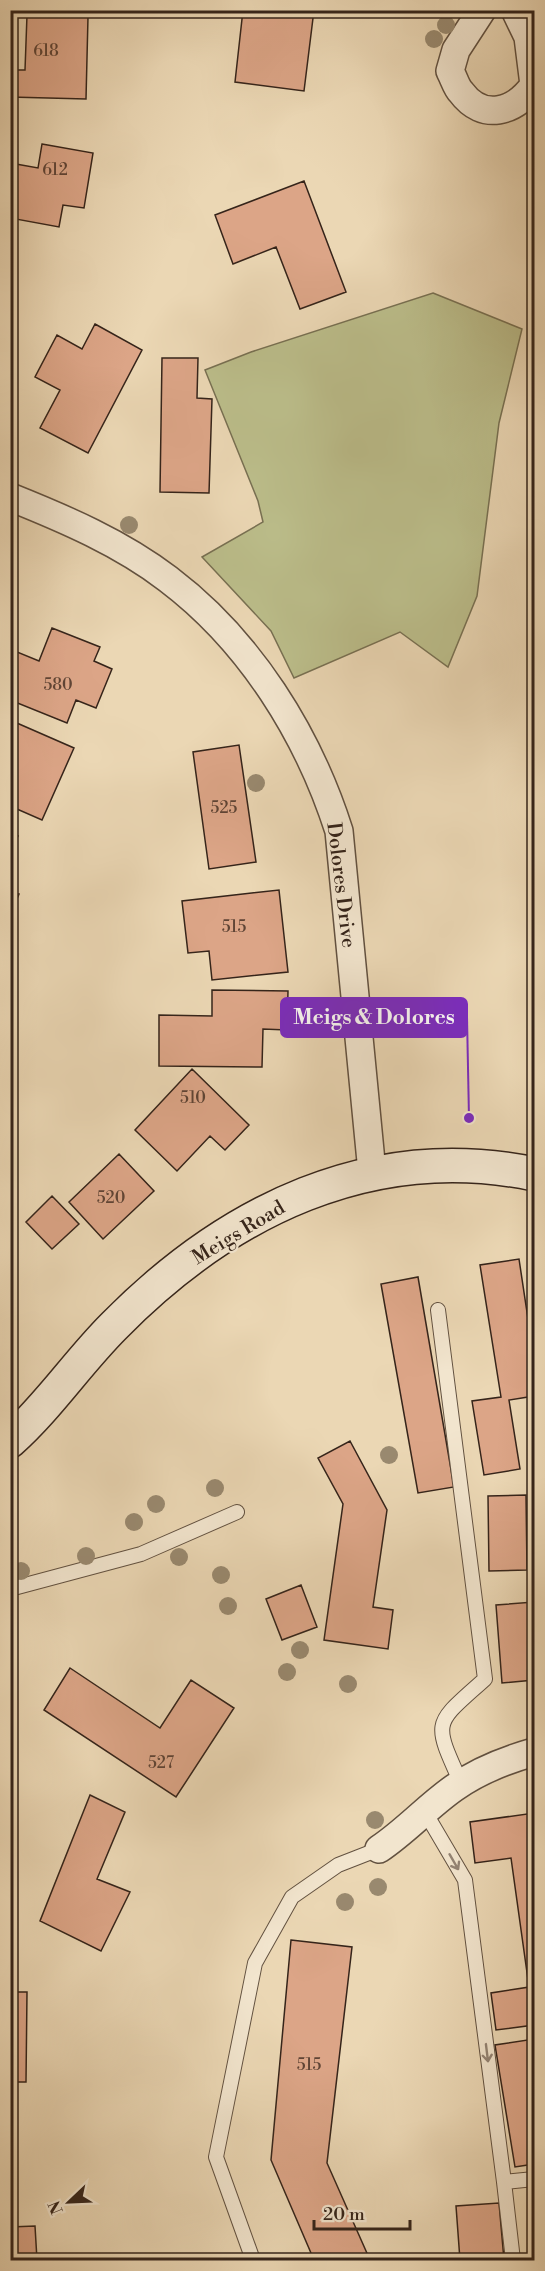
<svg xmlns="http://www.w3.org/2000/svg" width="545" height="2271" font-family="'Libre Bodoni',serif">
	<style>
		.green { fill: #bbbd8a; stroke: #787052; stroke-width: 1.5 }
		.building { fill: #dca587; stroke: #35241a; stroke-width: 1.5 }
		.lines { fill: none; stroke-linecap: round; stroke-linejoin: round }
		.service-casing { stroke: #625140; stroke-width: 16 }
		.minor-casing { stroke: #625140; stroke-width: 30 }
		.secondary-casing { stroke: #35241a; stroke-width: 36 }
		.service { stroke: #f2e5ce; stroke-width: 14 }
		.minor { stroke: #f2e5ce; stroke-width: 27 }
		.secondary { stroke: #f2e5ce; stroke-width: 33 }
		.tree { fill: #99896f }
		.oneway { stroke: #948474 }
		.labels { text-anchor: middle; stroke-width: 4.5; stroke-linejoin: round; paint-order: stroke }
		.number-label { font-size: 16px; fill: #5f4435 }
		.street-label { font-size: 20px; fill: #35241a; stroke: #f2e5ce }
		.leader { fill: none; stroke: #7b2cbf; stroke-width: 2 }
		.callout-dot { fill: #7b2cbf; stroke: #f2e5ce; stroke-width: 2 }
		.callout { fill: #7b2cbf; stroke: #7b2cbf; stroke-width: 2 }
		.callout-label { font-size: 21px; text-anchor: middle; font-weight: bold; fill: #fff }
	</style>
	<rect width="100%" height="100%" fill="#ebd7b4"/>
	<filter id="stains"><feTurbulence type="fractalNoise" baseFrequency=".00333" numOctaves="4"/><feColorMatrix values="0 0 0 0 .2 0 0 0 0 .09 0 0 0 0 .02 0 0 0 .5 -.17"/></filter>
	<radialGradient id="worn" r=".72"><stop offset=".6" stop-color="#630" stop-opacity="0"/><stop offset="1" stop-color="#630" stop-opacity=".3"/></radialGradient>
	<path class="green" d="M 433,293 L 522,329 L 499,423 L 477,596 L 448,667 L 400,632 L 294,678 L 271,631 L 202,557 L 263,522 L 258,501 L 205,370 L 251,352 Z"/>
	<path class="building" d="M 243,10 L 314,10 L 304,91 L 235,82 Z
		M 27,15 L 88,17 L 86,99 L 10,97 L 10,70 L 25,70 Z
		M 42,144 L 93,153 L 84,208 L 63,205 L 59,227 L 10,218 L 10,163 L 38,168 Z
		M 304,181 L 346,292 L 300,309 L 276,247 L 233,264 L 215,215 Z
		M 95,324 L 142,350 L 88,453 L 40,428 L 60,390 L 35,377 L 57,335 L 82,349 Z
		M 162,358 L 198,358 L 197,398 L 212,399 L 209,493 L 160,492 Z
		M 52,628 L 100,647 L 94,661 L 112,669 L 96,708 L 76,700 L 67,723 L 10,700 L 10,649 L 39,661 Z
		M 10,720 L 74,748 L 42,820 L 10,806 Z
		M 239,745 L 256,862 L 209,869 L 193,752 Z
		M 10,833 L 18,836 L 10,854 Z
		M 279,890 L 288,972 L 212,980 L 209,951 L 188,953 L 182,901 Z
		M 10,892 L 19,894 L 10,916 Z
		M 212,990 L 288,991 L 287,1030 L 263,1029 L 262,1067 L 159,1066 L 159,1015 L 212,1016 Z
		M 192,1069 L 249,1125 L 225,1150 L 210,1136 L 177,1171 L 135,1130 Z
		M 119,1154 L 154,1191 L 103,1239 L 69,1202 Z
		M 52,1196 L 79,1224 L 52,1249 L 26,1222 Z
		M 519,1259 L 534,1359 L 534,1396 L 509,1400 L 520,1469 L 484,1475 L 472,1401 L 501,1397 L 480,1265 Z
		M 418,1277 L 454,1487 L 418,1493 L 381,1284 Z
		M 350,1441 L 387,1510 L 373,1607 L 393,1610 L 388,1649 L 324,1640 L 343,1504 L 318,1458 Z
		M 526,1495 L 527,1570 L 489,1571 L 488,1496 Z
		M 301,1585 L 317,1627 L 282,1640 L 266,1599 Z
		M 534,1602 L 534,1680 L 502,1683 L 496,1605 Z
		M 70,1668 L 160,1728 L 191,1680 L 234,1708 L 176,1797 L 44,1710 Z
		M 90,1795 L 125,1812 L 97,1879 L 130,1892 L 101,1951 L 40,1921 Z
		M 534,1813 L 534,2025 L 496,2030 L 491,1993 L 529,1987 L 511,1858 L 475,1863 L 470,1822 Z
		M 291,1940 L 352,1947 L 327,2163 L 370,2260 L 314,2260 L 271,2160 Z
		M 10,1992 L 27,1992 L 26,2082 L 10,2082 Z
		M 534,2039 L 534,2164 L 515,2167 L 495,2045 Z
		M 499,2203 L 504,2260 L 460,2260 L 456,2206 Z
		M 35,2226 L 37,2260 L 10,2260 L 10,2227 Z"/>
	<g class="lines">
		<g class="service-casing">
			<path id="service" d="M 438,1310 L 485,1679 C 434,1725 432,1719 461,1783
				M 10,1589 L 141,1554 L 237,1512
				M 425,1812 L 465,1880 L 504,2182 L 534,2179
				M 504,2182 L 513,2260
				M 253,2260 L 216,2157 L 255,1963 L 292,1897 L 338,1865 L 379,1849"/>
		</g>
		<g class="minor-casing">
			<path id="minor" d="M 482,10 L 456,50 L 450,71 C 454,78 456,87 461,92 C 483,122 515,112 534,85 L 528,37 L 515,10
				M 10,497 C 65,519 121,543 168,579 C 250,641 308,734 339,831 L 372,1172
				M 379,1849 C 406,1831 427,1807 454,1788 C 479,1770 506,1760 534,1752"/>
		</g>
		<g class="secondary-casing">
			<path id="secondary" d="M 10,1441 C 49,1406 77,1363 114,1326 C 227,1211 371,1140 534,1174"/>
		</g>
		<use href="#service" class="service"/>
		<use href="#minor" class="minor"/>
		<use href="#secondary" class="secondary"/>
	</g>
	<g class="tree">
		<circle cx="446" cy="25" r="9"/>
		<circle cx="434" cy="39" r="9"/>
		<circle cx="129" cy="525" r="9"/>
		<circle cx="256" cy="783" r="9"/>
		<circle cx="389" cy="1455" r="9"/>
		<circle cx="215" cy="1488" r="9"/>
		<circle cx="156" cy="1504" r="9"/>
		<circle cx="134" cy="1522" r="9"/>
		<circle cx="86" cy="1556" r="9"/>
		<circle cx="179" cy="1557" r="9"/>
		<circle cx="21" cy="1571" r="9"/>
		<circle cx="221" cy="1575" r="9"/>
		<circle cx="228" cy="1606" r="9"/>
		<circle cx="300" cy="1650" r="9"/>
		<circle cx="287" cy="1672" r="9"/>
		<circle cx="348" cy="1684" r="9"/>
		<circle cx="375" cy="1820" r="9"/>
		<circle cx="378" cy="1887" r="9"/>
		<circle cx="345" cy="1902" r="9"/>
	</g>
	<defs><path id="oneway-shaft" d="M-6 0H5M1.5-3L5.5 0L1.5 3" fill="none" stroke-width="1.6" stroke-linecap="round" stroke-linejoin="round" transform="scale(1.5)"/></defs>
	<g class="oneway">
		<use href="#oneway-shaft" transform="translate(454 1862) rotate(60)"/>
		<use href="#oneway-shaft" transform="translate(487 2053) rotate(83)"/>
	</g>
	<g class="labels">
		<g class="number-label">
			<text x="46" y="56">618</text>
			<text x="55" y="175">612</text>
			<text x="58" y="690">580</text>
			<text x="224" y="813">525</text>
			<text x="234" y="932">515</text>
			<text x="193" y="1103">510</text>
			<text x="111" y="1203">520</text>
			<text x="161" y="1768">527</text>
			<text x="309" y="2070">515</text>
		</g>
		<g class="street-label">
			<text transform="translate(342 885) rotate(83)" y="7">Dolores Drive</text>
			<text transform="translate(238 1232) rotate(-31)" y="7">Meigs Road</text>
		</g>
	</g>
	<path class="leader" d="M469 1118L467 1017"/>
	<circle class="callout-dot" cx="469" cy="1118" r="6"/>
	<rect class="callout" x="281" y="998" width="186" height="39" rx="6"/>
	<g class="callout-label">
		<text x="374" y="1024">Meigs &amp; Dolores</text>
	</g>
	<rect width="545" height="2271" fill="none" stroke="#ebd7b4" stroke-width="36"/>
	<rect x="12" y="12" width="521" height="2247" fill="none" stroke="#35241a" stroke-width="3"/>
	<rect x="18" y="18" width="509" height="2235" fill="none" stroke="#35241a" stroke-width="1.5"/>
	<g transform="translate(69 2202) rotate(247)" stroke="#f2e5ce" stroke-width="4.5" paint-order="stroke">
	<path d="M0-4.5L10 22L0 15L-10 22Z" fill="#35241a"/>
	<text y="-9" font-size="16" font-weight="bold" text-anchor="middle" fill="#35241a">N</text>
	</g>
	<path d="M314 2220v9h96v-9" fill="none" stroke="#35241a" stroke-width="3"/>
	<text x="323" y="2220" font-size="18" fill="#35241a" stroke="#f2e5ce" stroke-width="4.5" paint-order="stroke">20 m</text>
	<rect width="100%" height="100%" filter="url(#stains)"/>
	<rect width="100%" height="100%" fill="url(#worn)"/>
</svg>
